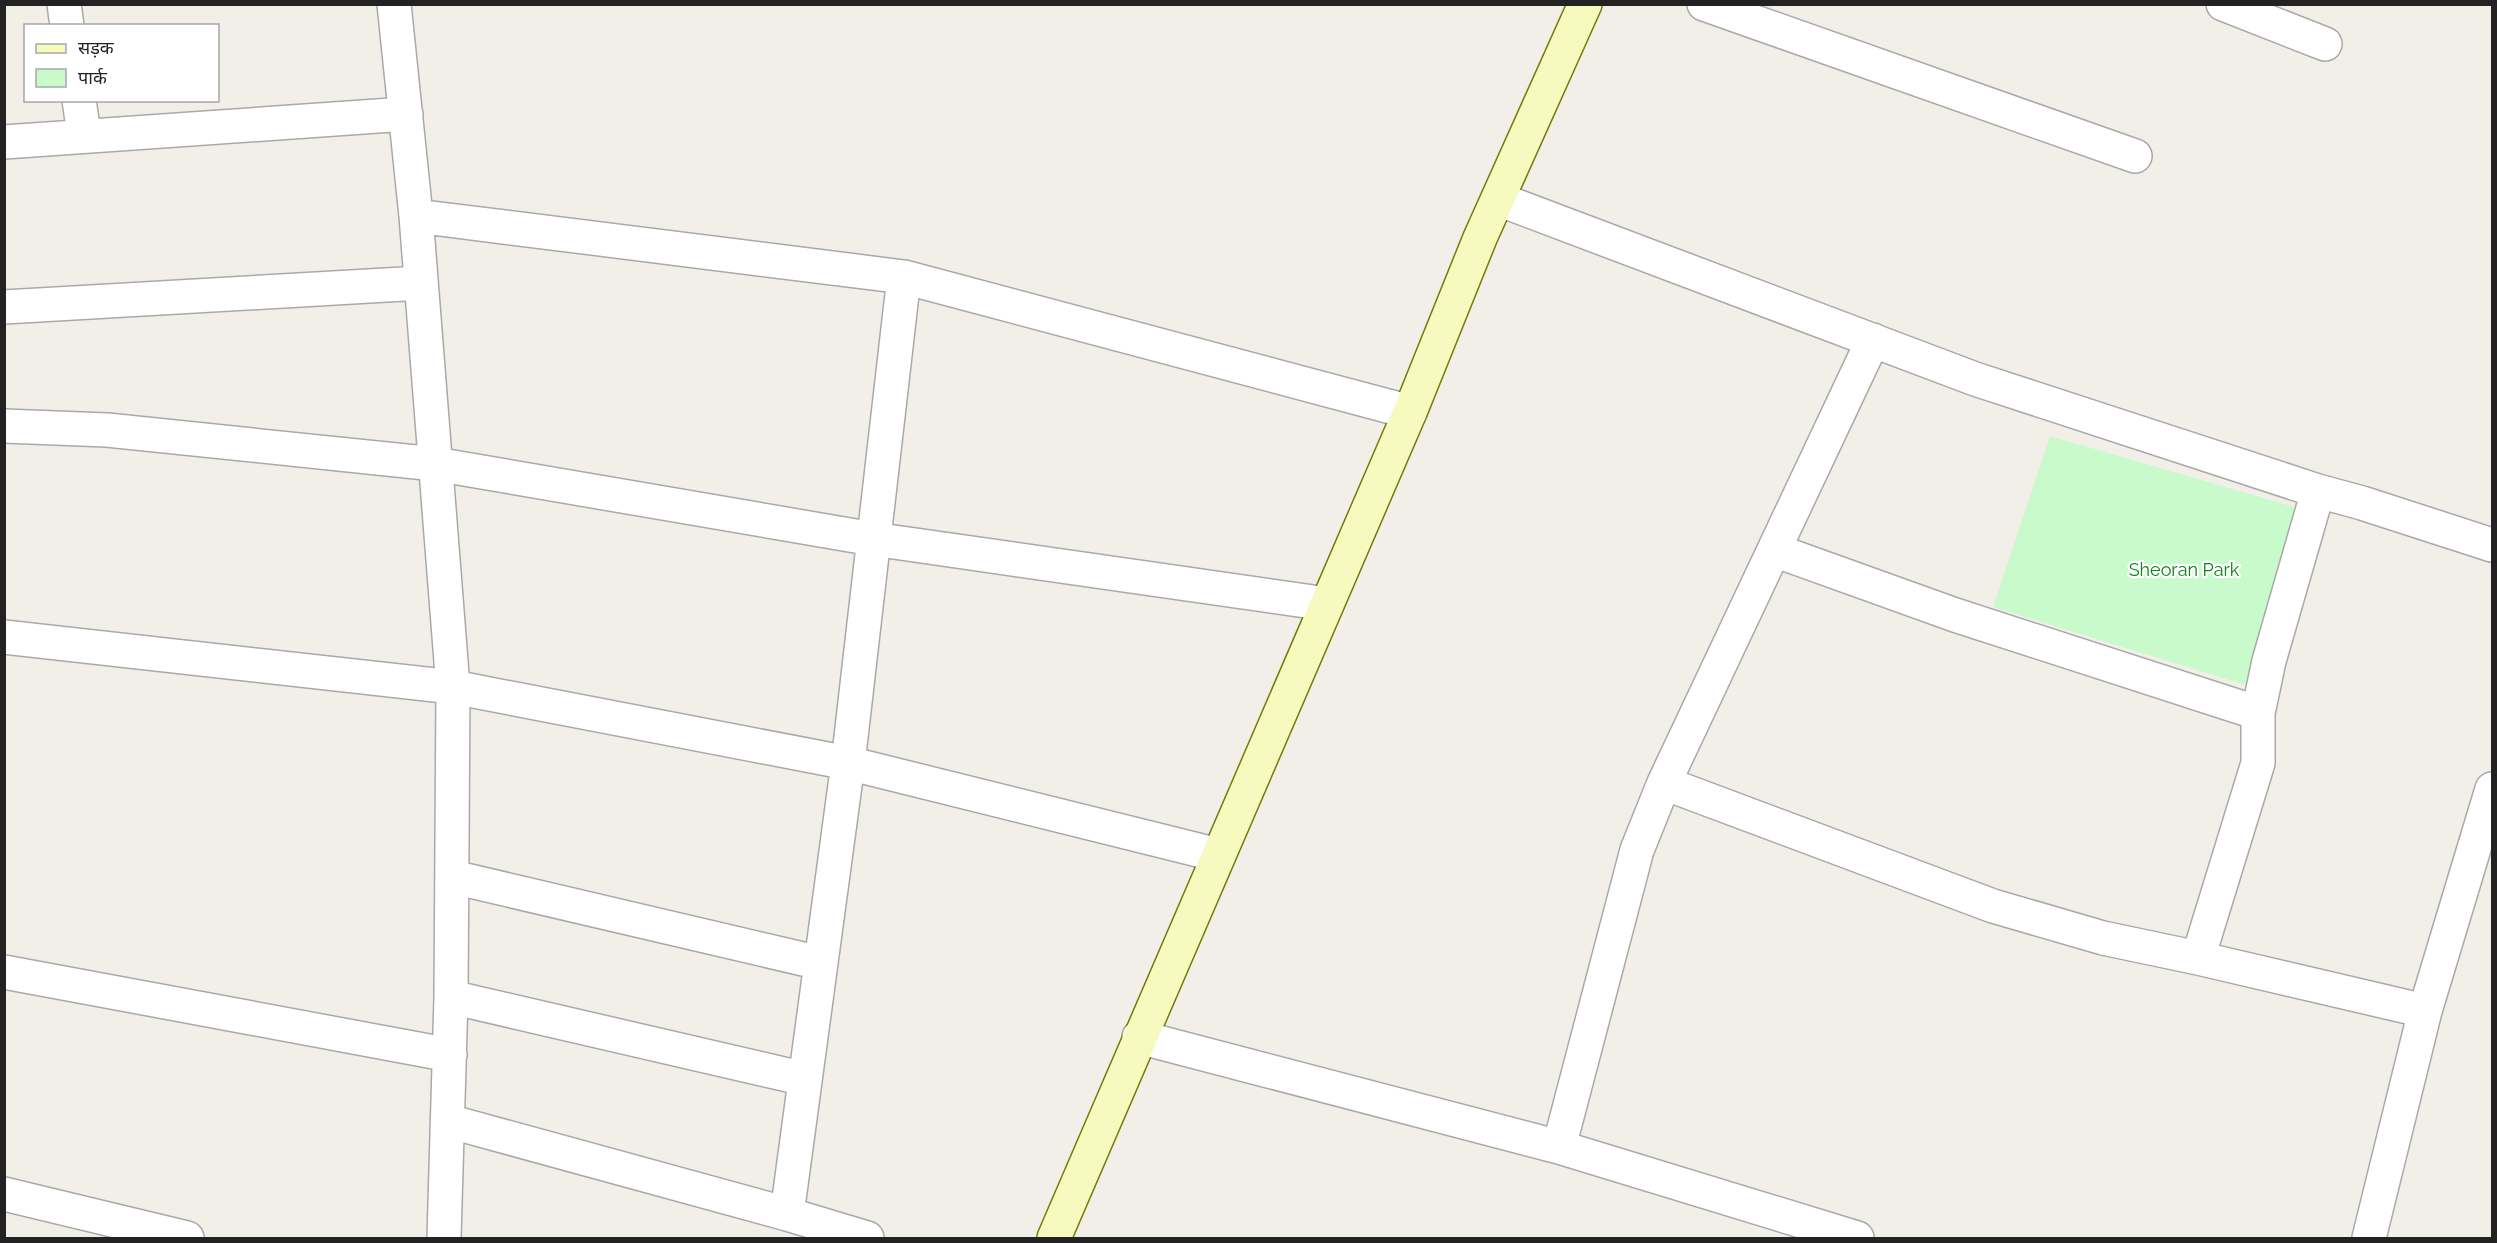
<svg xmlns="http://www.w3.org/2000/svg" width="2497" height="1243" font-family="Raleway,'Noto Sans Devanagari',sans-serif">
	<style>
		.park { fill: #c8facc }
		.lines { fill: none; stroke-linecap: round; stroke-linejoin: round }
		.street-casing { stroke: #a9a9a9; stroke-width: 36 }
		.secondary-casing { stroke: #707d05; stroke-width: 36 }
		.street { stroke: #fff; stroke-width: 33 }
		.secondary { stroke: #f7fabf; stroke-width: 33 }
		.labels { text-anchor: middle; stroke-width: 4.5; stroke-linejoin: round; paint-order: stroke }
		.park-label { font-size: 18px; fill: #0c8416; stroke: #fff }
	</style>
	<rect width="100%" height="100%" fill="#f2efe9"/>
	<path class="park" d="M 2050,436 L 2304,510 L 2249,686 L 1993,607 Z"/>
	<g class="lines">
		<g class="street-casing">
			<path id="street" d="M 64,4 L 67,26
				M 394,4 L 416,216 L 453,687 L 451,997 L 444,1238
				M 1704,4 L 2135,156
				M 2223,4 L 2325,44
				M 79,100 L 84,134
				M 4,142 L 406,114
				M 1498,199 L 1975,379 L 2318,491 L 2362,503 L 2492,545
				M 416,216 L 904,277 L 1410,412
				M 4,307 L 421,283
				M 4,426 L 107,430 L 435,464 L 873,539 L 1327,604
				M 1774,550 L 1955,615 L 2258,713 L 2258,763 L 2198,958
				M 4,637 L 453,687 L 848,763 L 1218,855
				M 2258,713 L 2269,661 L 2318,491
				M 1664,783 L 1993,906 L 2103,938 L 2198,958 L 2425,1011
				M 453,877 L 820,963
				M 4,972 L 450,1055
				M 451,997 L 805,1079
				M 1139,1037 L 1559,1147 L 1857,1238
				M 448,1121 L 787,1214 L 867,1238
				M 1559,1147 L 1637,850 L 1664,783 L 1873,340
				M 4,1194 L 187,1238
				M 787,1214 L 848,763 L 904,277
				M 2369,1238 L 2425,1011 L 2492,789"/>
		</g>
		<g class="secondary-casing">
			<path id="secondary" d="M 1054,1238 L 1410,412 L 1480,238 L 1585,4"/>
		</g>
		<use href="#street" class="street"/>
		<use href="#secondary" class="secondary"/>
	</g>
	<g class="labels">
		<g class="park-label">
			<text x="2184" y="576">Sheoran Park</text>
		</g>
	</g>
	<rect width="2497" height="1243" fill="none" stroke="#222222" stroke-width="12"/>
	<rect x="24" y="24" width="195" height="78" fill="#ffffff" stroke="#a7a7a7" stroke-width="1.5"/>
	<rect x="36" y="44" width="30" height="9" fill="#f7fabf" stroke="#a7a7a7" stroke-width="1.5"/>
	<text x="78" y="54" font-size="18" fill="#222222">सड़क</text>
	<rect x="36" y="69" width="30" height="18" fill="#c8facc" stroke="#a7a7a7" stroke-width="1.5"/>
	<text x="78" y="84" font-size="18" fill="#222222">पार्क</text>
</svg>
